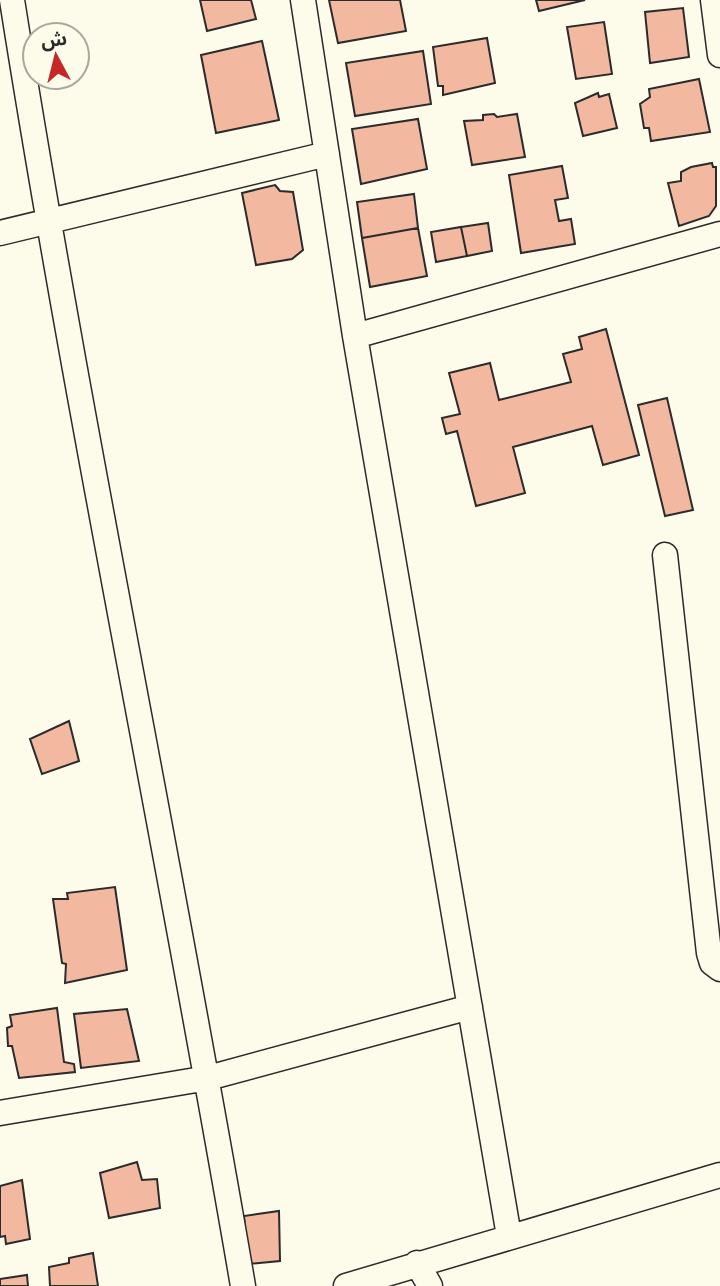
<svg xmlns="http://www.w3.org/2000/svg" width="720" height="1286" font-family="Helvetica,'Noto Sans Arabic',sans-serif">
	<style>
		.building { fill: #f2b8a0; stroke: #2b2b2b; stroke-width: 2 }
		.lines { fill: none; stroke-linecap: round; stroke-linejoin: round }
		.minor-casing { stroke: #2b2b2b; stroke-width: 27 }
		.minor { stroke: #fdfbea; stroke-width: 24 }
	</style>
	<rect width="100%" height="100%" fill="#fdfbea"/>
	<path class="building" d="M 200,0 L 251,0 L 256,19 L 207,31 Z
		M 329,0 L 400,0 L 406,31 L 338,43 Z
		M 536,0 L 585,0 L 539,11 Z
		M 683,8 L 689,57 L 650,63 L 645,12 Z
		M 604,22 L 612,74 L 576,79 L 567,27 Z
		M 487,38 L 495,83 L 443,95 L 443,86 L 438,86 L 433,47 Z
		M 262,41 L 279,120 L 216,133 L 201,55 Z
		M 423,51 L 431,104 L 355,116 L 346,63 Z
		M 699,79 L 710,132 L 651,141 L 649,128 L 644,128 L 640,104 L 650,97 L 649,89 Z
		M 598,93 L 599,97 L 609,94 L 617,128 L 583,136 L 575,103 Z
		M 494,114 L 497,117 L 517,114 L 525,157 L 472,165 L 464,121 L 483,120 L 483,115 Z
		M 418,119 L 427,169 L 361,184 L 352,129 Z
		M 712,163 L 713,167 L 716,167 L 716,206 L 709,216 L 679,226 L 668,183 L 681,181 L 681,172 L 691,167 Z
		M 562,166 L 568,198 L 555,200 L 559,221 L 571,219 L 575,244 L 521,253 L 509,175 Z
		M 275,185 L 280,191 L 293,192 L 303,250 L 292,259 L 256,265 L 242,193 Z
		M 414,194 L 418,228 L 362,238 L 357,202 Z
		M 488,223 L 492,251 L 467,256 L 461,227 Z
		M 461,227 L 467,256 L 436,262 L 431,232 Z
		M 418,228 L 427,276 L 370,287 L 362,238 Z
		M 606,329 L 639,455 L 603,465 L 592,426 L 513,447 L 525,493 L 476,506 L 457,431 L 446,434 L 442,418 L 460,414 L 449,373 L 490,363 L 499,400 L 571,382 L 563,354 L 582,349 L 579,337 Z
		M 667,398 L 693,510 L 665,516 L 638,405 Z
		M 69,721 L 79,761 L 42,774 L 30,739 Z
		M 115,887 L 127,970 L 65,983 L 66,964 L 62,963 L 53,899 L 68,899 L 67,893 Z
		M 57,1008 L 64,1062 L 74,1064 L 75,1072 L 19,1078 L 12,1046 L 8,1046 L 7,1028 L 12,1026 L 10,1015 Z
		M 127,1009 L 139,1061 L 81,1068 L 74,1014 Z
		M 137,1162 L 142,1180 L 157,1179 L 160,1208 L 109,1218 L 100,1173 Z
		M 22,1180 L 30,1239 L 6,1244 L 5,1236 L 0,1237 L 0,1186 Z
		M 279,1211 L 280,1261 L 248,1264 L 244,1216 Z
		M 93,1253 L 98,1286 L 50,1286 L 49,1267 L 69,1263 L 69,1258 Z
		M 27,1275 L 28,1286 L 0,1286 L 0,1279 Z"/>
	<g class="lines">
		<g class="minor-casing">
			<path id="minor" d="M 12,0 C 80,430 170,857 243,1286
				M 303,0 L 355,336 L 509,1236
				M 713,0 L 720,55
				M 0,233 L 327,154
				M 355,336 L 720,234
				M 665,555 L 709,953 L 712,963 L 720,969
				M 0,1113 L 208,1078 L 470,1007
				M 417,1263 L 430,1286
				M 346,1286 L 720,1175"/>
		</g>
		<use href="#minor" class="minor"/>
	</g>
	<g transform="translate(56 56) rotate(353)"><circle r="33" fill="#fdfbea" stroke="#a9a89e" stroke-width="2"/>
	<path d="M0-5L12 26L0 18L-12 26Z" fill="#c62828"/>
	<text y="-10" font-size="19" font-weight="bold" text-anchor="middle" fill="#2b2b2b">ش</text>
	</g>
</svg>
